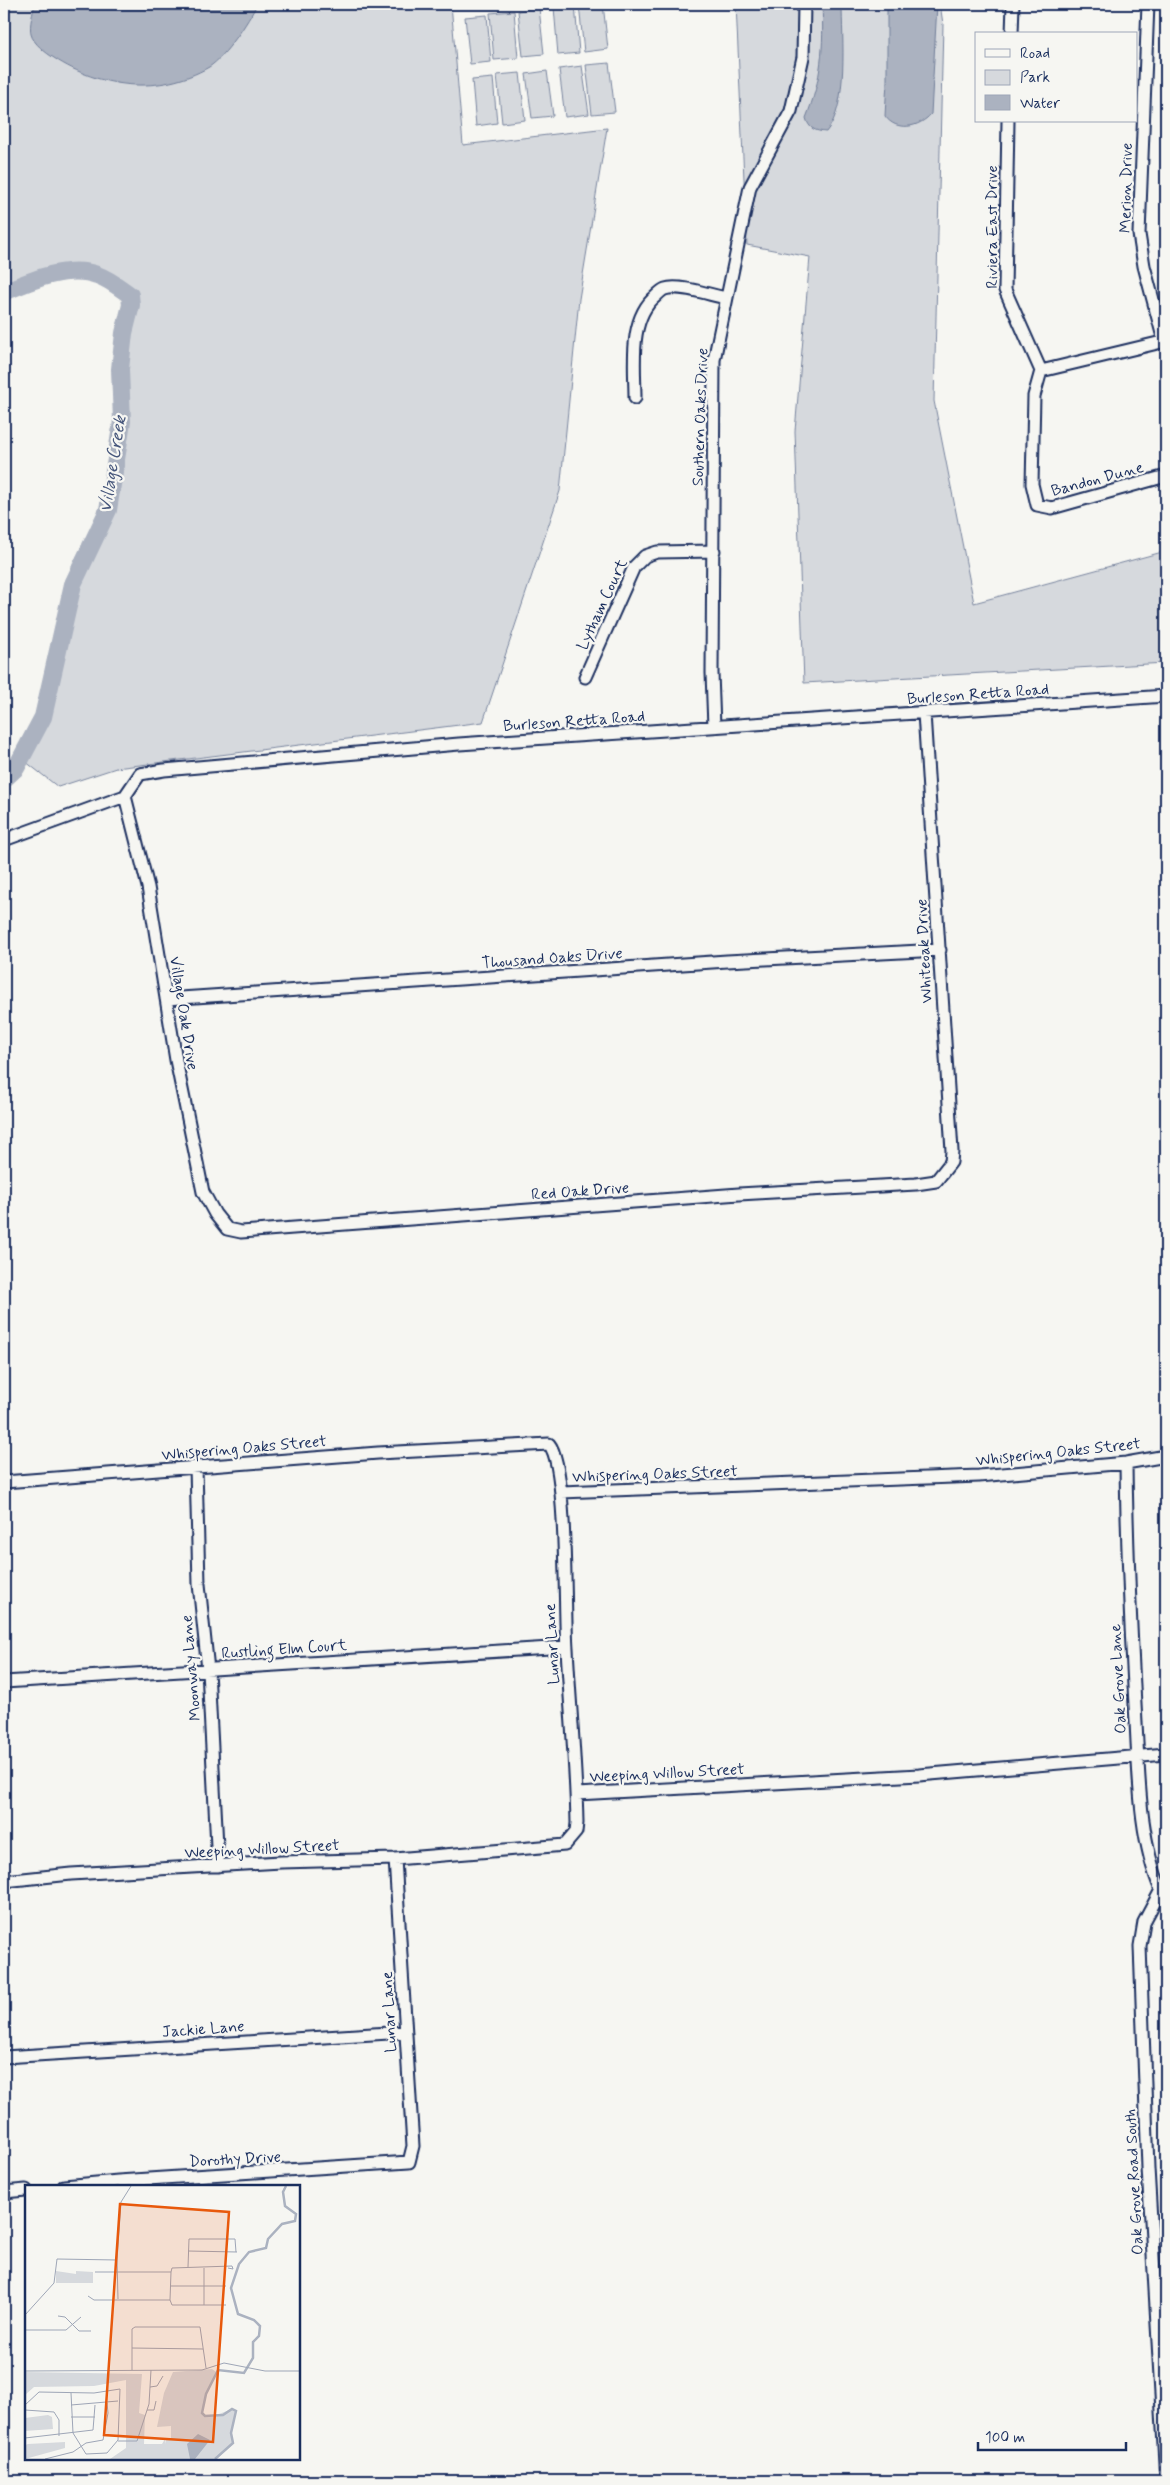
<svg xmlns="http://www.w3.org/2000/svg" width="1170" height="2485" font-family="Mynerve,sans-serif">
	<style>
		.green { fill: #d6d9dd; stroke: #78849e }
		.water { fill: #abb2c0; stroke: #717e99 }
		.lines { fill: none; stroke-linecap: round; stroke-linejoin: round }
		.river { stroke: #abb2c0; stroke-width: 18 }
		.minor-casing { stroke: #1b2f5e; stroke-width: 15 }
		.minor { stroke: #f6f6f2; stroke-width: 11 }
		.labels { text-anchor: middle; stroke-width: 4.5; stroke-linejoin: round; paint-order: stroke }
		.street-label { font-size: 16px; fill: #1b2f5e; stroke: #f6f6f2 }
		.water-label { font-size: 18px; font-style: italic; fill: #46567b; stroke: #f6f6f2 }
		.inset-river { fill: none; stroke: #abb2c0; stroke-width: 2.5 }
		.inset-road { fill: none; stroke: #9ea6b7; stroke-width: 1 }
		.view { fill: #e8590c; fill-opacity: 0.15; stroke: #e8590c; stroke-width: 2.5 }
		.inset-edge { fill: none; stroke: #1b2f5e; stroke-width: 2.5 }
	</style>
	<rect width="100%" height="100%" fill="#f6f6f2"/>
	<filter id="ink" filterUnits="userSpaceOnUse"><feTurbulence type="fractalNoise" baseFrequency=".02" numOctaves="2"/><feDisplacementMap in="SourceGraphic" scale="10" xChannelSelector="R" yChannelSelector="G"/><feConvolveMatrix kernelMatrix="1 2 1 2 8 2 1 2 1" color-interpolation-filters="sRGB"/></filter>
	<g filter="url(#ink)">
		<path class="green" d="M 4,4 L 451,4 L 463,145 L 607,128 L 579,299 L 560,491 L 483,722 L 116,768 L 58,787 L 21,758 L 43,717 L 73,584 L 108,510 L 122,420 L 120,369 L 123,333 L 131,305 L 130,295 C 120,288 108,279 97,275 C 68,264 30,281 4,292 Z
			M 603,4 L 608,49 L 584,52 L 579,5 Z
			M 736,4 L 940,4 L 943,24 L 934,401 L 974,603 L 1166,551 L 1166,663 L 804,683 L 795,431 L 810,257 L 747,245 Z
			M 575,5 L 579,53 L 558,55 L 554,7 Z
			M 539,8 L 544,54 L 523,56 L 518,11 Z
			M 514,11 L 518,58 L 494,60 L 490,13 Z
			M 487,15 L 491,62 L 470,64 L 465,17 Z
			M 609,63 L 615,112 L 592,114 L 586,65 Z
			M 582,66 L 589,114 L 565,117 L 559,69 Z
			M 547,71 L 553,116 L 532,118 L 526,74 Z
			M 520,73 L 525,120 L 502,123 L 497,75 Z
			M 493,78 L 497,123 L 476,126 L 472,80 Z"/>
		<path class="water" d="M 35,4 L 257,4 C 249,21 225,57 209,67 C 159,96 100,88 54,58 C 46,53 33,43 31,34 C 29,24 33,13 35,4 Z
			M 822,4 L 842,4 C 842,39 849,105 826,132 C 815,131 809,129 806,118 C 822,78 824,47 822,4 Z
			M 887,4 L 937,4 L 931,114 C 919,128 896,132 885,116 L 887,81 Z"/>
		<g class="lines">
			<path class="river" d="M 4,292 C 30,281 68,264 97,275 C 109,279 120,288 130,295 L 131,305 L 124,333 L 120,369 L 122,421 L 108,510 L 73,584 L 43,717 L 16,768 L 4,779"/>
			<g class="minor-casing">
				<path id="minor" d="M 1148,4 L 1139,234 L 1144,266 L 1164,341
					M 1012,34 L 1013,4
					M 1008,121 L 1005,290 L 1041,371 L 1034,396 L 1032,484 L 1037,505 L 1052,508 L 1166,476
					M 1041,371 L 1166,341
					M 635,398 C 635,365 628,319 656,296 C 658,294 662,290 665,289 C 679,284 710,295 726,298
					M 585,677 L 634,567 L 645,556 L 657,552 L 714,551
					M 714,727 L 712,673 L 714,360 L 750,187 L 791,111 L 803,57 L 804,4
					M 125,796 L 148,887 L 176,1060 L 203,1192 L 215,1214 L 227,1229 L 241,1232 L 739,1194 L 916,1184 L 936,1181 L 951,1162 L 952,1151 L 924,713
					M 4,840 L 125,796 L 140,774 L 164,770 L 459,744 L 1166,696
					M 166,999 L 727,961 L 940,950
					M 1126,1463 C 1127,1550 1131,1636 1136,1722 C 1139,1777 1139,1839 1161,1890
					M 196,1467 L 199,1584 L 208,1670 L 218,1866
					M 4,1482 L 378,1453 L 549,1444 C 568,1466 564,1611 567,1648 C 570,1706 576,1765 577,1823 L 576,1832 L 565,1845 L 395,1859 L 281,1862 L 71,1874 L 4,1881
					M 561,1492 L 979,1476 L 1126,1463 L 1166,1456
					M 4,1682 L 566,1647
					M 577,1794 L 919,1775 L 1166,1754
					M 4,2057 L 405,2032
					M 64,2186 L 118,2181 L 409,2162 L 413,2146 L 395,1859
					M 4,2192 L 26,2190
					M 1166,2481 L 1148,2168 L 1140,1946 L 1144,1922 L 1161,1890 L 1166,1890"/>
			</g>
			<use href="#minor" class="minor"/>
		</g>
	</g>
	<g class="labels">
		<g class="street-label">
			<text transform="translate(1125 188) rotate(-89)" y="6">Merion Drive</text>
			<text transform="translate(991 227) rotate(-90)" y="6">Riviera East Drive</text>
			<text transform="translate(699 417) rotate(-88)" y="6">Southern Oaks Drive</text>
			<text transform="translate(1097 478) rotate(-15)" y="6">Bandon Dune</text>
			<text transform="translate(601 604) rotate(-65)" y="6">Lytham Court</text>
			<text transform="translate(978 693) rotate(-4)" y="6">Burleson Retta Road</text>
			<text transform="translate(574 720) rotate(-4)" y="6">Burleson Retta Road</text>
			<text transform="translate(923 951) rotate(-93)" y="6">Whiteoak Drive</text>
			<text transform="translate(552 957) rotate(-4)" y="6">Thousand Oaks Drive</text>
			<text transform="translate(185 1013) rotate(81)" y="6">Village Oak Drive</text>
			<text transform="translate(580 1190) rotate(-4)" y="6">Red Oak Drive</text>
			<text transform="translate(244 1447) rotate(-5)" y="6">Whispering Oaks Street</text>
			<text transform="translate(1058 1451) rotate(-6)" y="6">Whispering Oaks Street</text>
			<text transform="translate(655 1473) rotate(-2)" y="6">Whispering Oaks Street</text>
			<text transform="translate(551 1644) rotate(-93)" y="6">Lunar Lane</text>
			<text transform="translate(284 1648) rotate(-4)" y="6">Rustling Elm Court</text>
			<text transform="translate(190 1668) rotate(-95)" y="6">Moonway Lane</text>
			<text transform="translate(1117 1679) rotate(-93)" y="6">Oak Grove Lane</text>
			<text transform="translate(667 1772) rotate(-3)" y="6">Weeping Willow Street</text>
			<text transform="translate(262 1848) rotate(-3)" y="6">Weeping Willow Street</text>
			<text transform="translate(388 2012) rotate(-93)" y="6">Lunar Lane</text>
			<text transform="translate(203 2028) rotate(-4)" y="6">Jackie Lane</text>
			<text transform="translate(235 2158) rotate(-3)" y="6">Dorothy Drive</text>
			<text transform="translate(1133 2182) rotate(-93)" y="6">Oak Grove Road South</text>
		</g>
		<g class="water-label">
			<text transform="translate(112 464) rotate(-81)" y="6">Village Creek</text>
		</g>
	</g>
	<g transform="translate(25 2185)">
		<rect width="275" height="275" fill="#f6f6f2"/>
		<path d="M 31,86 L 51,89 L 51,86 L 68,87 L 68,98 L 31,98 ZM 187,184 L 191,187 L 181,209 L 177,229 L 186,232 L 207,224 L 211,226 L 206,248 L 208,259 L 190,274 L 85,274 L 101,263 L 101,195 L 69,201 L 9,202 L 0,210 L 0,187 L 117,189 L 114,228 L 120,230 L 119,259 L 137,259 L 140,254 L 141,259 L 141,254 L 146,254 L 146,241 L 132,242 L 139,208 L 148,187 ZM 23,230 L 27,232 L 28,244 L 0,246 L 0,233 ZM 40,257 L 40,263 L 0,274 L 0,260 L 3,259 Z" fill="#d6d9dd"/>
		<path d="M 173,249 L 185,255 L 170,274 L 165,274 L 162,259 Z" fill="#abb2c0"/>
		<path class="inset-river" d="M 190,274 L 208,258 L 206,248 L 211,226 L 207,224 L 198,230 L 180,231 L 177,228 L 181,209 L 193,185 L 219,188 L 228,173 L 228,157 L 234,151 L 235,141 L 229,135 L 213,129 L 206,103 L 214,79 L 224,67 L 241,63 L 243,54 L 257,39 L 270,36 L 271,29 L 260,21 L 258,7 L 261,1"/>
		<path class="inset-road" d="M 163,66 L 212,67M 92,75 L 93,114M 163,82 L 164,54 L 210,54 L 211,67M 70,87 L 146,87M 146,87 L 147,83 L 207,81 L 208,84 L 203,83M 146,101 L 201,101M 63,111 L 69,115 L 145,115M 145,115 L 147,120 L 201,120M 145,115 L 146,87M 179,120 L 179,83M 0,130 L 29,98 L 32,74 L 92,75 L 96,17 L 106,1M 33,131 L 40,132 L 54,146 L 66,146M 0,145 L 41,145 L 56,132M 107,163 L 178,164M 107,185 L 107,144 L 110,142 L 175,142 L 181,183M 0,186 L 177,185 L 199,178 L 240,186 L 275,186M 125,202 L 132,201 L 138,191M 0,220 L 14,207 L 69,208 L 95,204 L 93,255 L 82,268 L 61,269 L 48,248 L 46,208M 46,220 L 93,216M 0,225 L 29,227 L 34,235 L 34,251M 122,225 L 129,225 L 131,216M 46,232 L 70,232M 0,253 L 68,245 L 70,220M 93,256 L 112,256 L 124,219 L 126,185M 20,274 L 48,267 L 61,258 L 78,255 L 83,228 L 82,218"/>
		<path class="view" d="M 95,19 L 204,27 L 188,257 L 79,250 Z"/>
		<rect width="275" height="275" class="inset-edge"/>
	</g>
	<rect width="1170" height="2485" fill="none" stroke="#f6f6f2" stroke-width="20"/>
	<rect x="10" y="10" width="1150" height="2465" fill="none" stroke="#1b2f5e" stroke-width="2" filter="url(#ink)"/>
	<rect x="975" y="32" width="162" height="90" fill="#f6f6f2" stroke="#9ea6b7"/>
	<rect x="985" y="49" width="25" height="8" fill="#f6f6f2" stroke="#9ea6b7"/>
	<text x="1020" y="58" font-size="15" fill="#1b2f5e">Road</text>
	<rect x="985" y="70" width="25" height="15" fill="#d6d9dd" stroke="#9ea6b7"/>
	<text x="1020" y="82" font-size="15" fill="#1b2f5e">Park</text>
	<rect x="985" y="95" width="25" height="15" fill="#abb2c0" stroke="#9ea6b7"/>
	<text x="1020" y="108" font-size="15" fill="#1b2f5e">Water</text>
	<path d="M978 2442v8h148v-8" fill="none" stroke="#1b2f5e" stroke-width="2.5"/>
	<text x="985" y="2442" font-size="15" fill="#1b2f5e" stroke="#f6f6f2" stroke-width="4" paint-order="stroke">100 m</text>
</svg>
